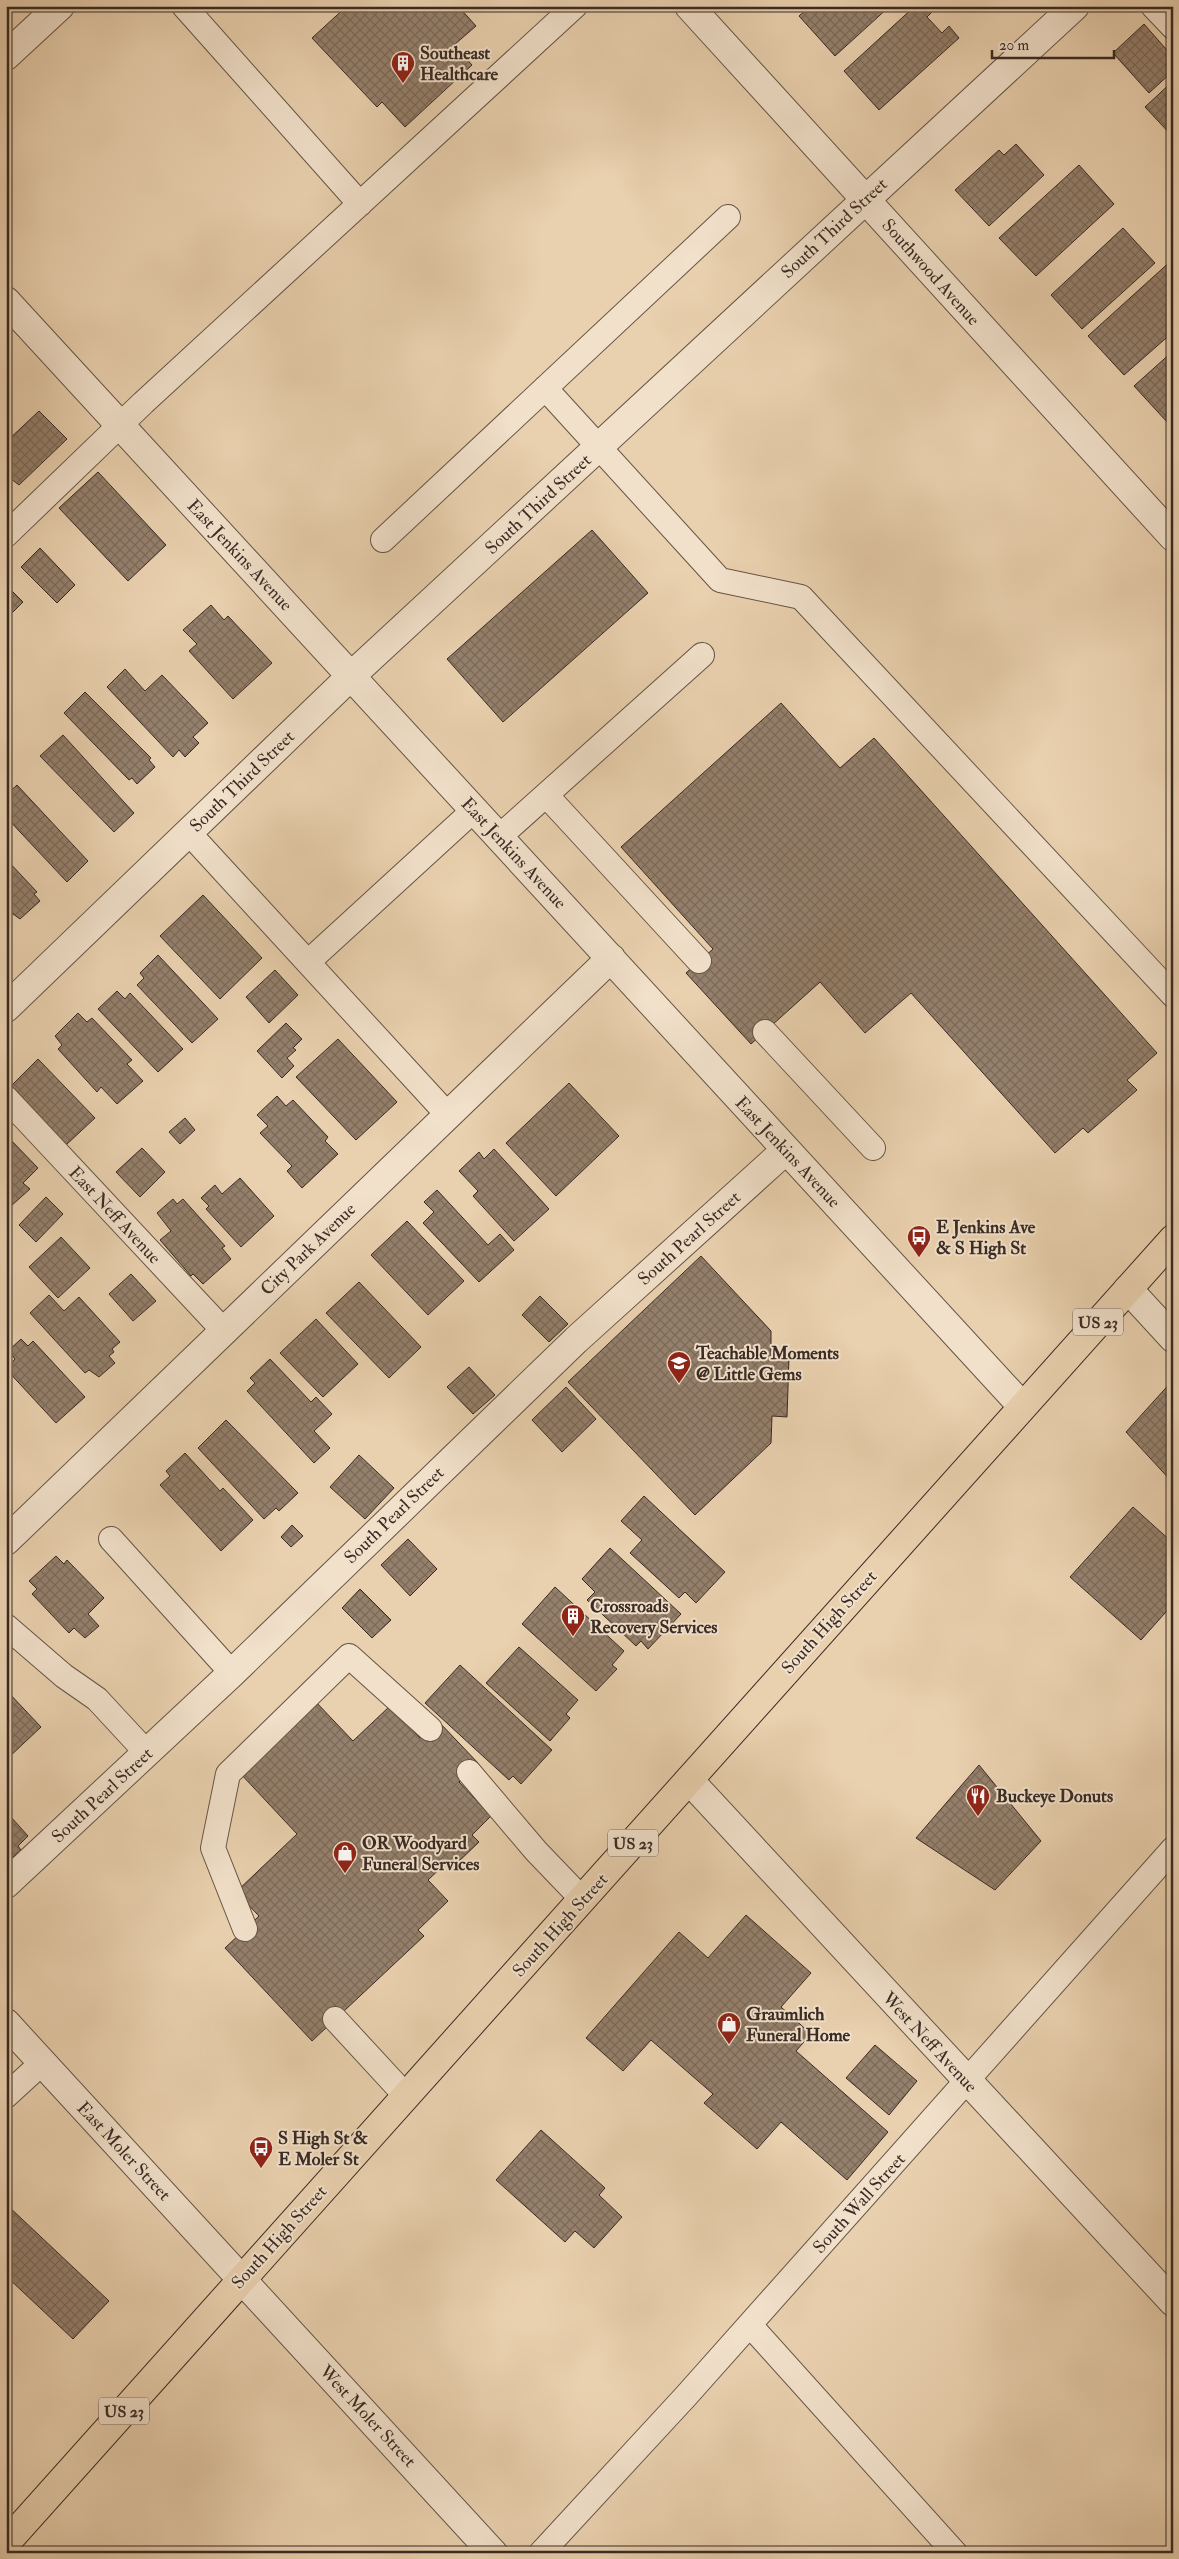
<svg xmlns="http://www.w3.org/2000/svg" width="1179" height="2559" font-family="'IM FELL Double Pica',serif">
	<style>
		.building { fill: url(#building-cross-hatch); stroke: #392a24 }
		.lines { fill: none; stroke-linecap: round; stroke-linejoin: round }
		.lane-casing { stroke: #655446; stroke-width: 26 }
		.street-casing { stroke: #655446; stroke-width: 30 }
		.primary-casing { stroke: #392a24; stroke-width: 30 }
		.lane { stroke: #f1e0ca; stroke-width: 24 }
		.street { stroke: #f1e0ca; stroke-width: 28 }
		.primary { stroke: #e9d0ae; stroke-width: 28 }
		.labels { text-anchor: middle; stroke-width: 4; stroke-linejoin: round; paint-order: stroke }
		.shield { fill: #f1e0ca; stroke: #706156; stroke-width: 1 }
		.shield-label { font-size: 16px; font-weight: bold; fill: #392a24 }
		.poi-label { font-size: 18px; font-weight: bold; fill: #392a24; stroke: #f1e0ca; text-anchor: start }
		.street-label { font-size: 18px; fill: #392a24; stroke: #f1e0ca }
	</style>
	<defs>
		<pattern id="building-cross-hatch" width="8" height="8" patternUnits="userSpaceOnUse" patternTransform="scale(1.25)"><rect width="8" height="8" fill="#95806c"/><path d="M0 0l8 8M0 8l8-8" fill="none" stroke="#7b6959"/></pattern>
	</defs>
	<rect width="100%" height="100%" fill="#e9d0ae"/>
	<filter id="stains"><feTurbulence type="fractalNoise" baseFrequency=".004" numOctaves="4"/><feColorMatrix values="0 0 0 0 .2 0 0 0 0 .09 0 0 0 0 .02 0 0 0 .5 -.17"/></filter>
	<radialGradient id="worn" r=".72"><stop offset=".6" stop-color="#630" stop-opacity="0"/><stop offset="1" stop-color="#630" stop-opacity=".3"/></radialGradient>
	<path class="building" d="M 347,6 L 458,6 L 476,26 L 454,45 L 472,65 L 405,127 L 382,102 L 377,107 L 312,38 Z
		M 810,6 L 890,6 L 835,56 L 799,16 Z
		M 915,6 L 932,6 L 935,9 L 927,17 L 942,33 L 949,26 L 959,38 L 879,110 L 844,71 Z
		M 1144,24 L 1173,57 L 1173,71 L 1149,93 L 1113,53 Z
		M 1173,81 L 1173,137 L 1145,107 Z
		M 1016,144 L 1044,175 L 989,226 L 955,190 L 999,150 L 1004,155 Z
		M 1079,165 L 1114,204 L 1036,276 L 999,238 Z
		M 1123,228 L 1155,263 L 1082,329 L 1051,295 Z
		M 1173,259 L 1173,332 L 1124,375 L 1088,336 Z
		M 1173,351 L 1173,419 L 1168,423 L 1134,386 Z
		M 39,411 L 67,439 L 19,485 L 6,475 L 6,442 Z
		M 98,472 L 166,545 L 128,581 L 59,508 Z
		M 592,530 L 648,593 L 503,722 L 447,659 Z
		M 40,548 L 75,585 L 57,603 L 21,567 Z
		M 6,585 L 23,602 L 6,619 Z
		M 211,605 L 224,620 L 228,616 L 272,663 L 233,699 L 189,651 L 197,644 L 183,630 Z
		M 125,669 L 145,691 L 162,675 L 208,723 L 193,737 L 199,743 L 185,757 L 179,750 L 173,757 L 107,687 Z
		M 85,692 L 151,758 L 149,760 L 155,767 L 137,784 L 132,778 L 129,780 L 64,713 Z
		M 781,703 L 840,768 L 874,738 L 1157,1053 L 1127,1080 L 1137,1090 L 1088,1133 L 1083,1128 L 1055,1153 L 911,993 L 865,1033 L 820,982 L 751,1044 L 686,973 L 713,949 L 621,847 Z
		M 63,735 L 134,813 L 114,832 L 40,756 Z
		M 17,785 L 88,861 L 67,882 L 6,817 L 6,795 Z
		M 6,859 L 37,892 L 34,894 L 40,901 L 20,919 L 6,909 Z
		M 203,895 L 262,958 L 220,999 L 160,936 Z
		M 158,955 L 218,1019 L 192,1043 L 137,985 L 144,978 L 140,973 Z
		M 275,970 L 298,995 L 269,1023 L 246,997 Z
		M 117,991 L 125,999 L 130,993 L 183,1049 L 158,1072 L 98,1009 Z
		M 78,1013 L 87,1022 L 92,1018 L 132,1060 L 127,1064 L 143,1081 L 117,1104 L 101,1087 L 97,1092 L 58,1049 L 62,1045 L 55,1036 Z
		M 286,1023 L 302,1039 L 293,1048 L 296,1050 L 287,1058 L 294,1066 L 282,1078 L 257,1051 Z
		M 338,1039 L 397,1102 L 356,1140 L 296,1077 Z
		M 38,1059 L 95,1118 L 66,1145 L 10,1087 Z
		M 569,1083 L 619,1136 L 556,1196 L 506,1143 Z
		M 277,1096 L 286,1106 L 293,1100 L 328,1137 L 325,1141 L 338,1154 L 302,1188 L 287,1171 L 292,1166 L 260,1133 L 268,1126 L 257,1115 Z
		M 185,1118 L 195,1130 L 180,1144 L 169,1132 Z
		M 6,1135 L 38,1168 L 23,1183 L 30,1189 L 11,1206 L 6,1201 Z
		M 142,1148 L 165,1172 L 140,1197 L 116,1172 Z
		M 494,1149 L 549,1209 L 514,1241 L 473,1196 L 478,1191 L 459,1171 L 479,1152 L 484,1159 Z
		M 240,1178 L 274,1216 L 241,1247 L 206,1209 L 209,1206 L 201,1198 L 215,1185 L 222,1194 Z
		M 437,1190 L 488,1245 L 500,1234 L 514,1250 L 479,1282 L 423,1223 L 434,1212 L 424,1202 Z
		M 46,1197 L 63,1214 L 36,1242 L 19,1225 Z
		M 173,1199 L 177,1204 L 183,1199 L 225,1246 L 222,1248 L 231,1259 L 203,1284 L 193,1274 L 191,1276 L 160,1240 L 171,1231 L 157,1213 Z
		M 407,1221 L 464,1281 L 428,1315 L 371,1255 Z
		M 61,1237 L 90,1268 L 58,1298 L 29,1267 Z
		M 701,1256 L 771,1331 L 771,1356 L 789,1357 L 787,1417 L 772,1416 L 771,1443 L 695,1515 L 568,1382 Z
		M 131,1274 L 156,1301 L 133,1321 L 109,1294 Z
		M 359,1282 L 421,1347 L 389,1378 L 326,1313 Z
		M 49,1295 L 64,1311 L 79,1297 L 120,1342 L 112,1349 L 114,1352 L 109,1356 L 115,1363 L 99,1377 L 89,1370 L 85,1373 L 30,1313 Z
		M 540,1296 L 568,1324 L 549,1342 L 522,1315 Z
		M 316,1319 L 358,1364 L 323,1397 L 280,1353 Z
		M 21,1339 L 28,1346 L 33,1341 L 85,1397 L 56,1423 L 6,1369 L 15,1359 L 8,1351 Z
		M 270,1359 L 311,1402 L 316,1397 L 332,1414 L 314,1431 L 330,1448 L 314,1463 L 247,1391 L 255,1383 L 250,1378 Z
		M 469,1367 L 495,1395 L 473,1414 L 447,1387 Z
		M 1173,1380 L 1173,1483 L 1126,1432 Z
		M 566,1387 L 596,1419 L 562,1452 L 532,1420 Z
		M 226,1420 L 298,1493 L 279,1511 L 276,1508 L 264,1519 L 198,1448 Z
		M 185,1453 L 220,1491 L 223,1488 L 253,1520 L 221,1551 L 160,1485 L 170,1476 L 166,1471 Z
		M 359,1455 L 394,1488 L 365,1519 L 330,1487 Z
		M 644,1496 L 725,1572 L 696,1603 L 685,1592 L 679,1598 L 630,1553 L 642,1540 L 621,1521 Z
		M 1133,1507 L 1173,1543 L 1173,1604 L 1141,1640 L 1070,1577 Z
		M 292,1525 L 303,1536 L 291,1547 L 281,1537 Z
		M 408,1539 L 437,1569 L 410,1596 L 381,1565 Z
		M 610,1548 L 681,1614 L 648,1649 L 641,1641 L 636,1646 L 587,1600 L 595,1592 L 582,1579 Z
		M 56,1556 L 64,1564 L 67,1560 L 104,1598 L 88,1614 L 99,1626 L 85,1638 L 74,1628 L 69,1633 L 32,1594 L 37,1589 L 29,1581 Z
		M 555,1587 L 624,1651 L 612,1665 L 617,1669 L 596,1691 L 522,1624 Z
		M 360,1589 L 391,1620 L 372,1638 L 342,1608 Z
		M 519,1647 L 578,1700 L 566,1714 L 570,1718 L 550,1741 L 486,1683 Z
		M 460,1665 L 552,1750 L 521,1784 L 513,1776 L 509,1780 L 425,1703 Z
		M 7,1691 L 41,1727 L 7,1759 L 6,1758 Z
		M 315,1701 L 353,1741 L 390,1706 L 420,1738 L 438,1721 L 478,1763 L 459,1782 L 491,1816 L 472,1835 L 479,1842 L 453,1867 L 447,1862 L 428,1880 L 448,1901 L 418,1930 L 424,1936 L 312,2041 L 225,1948 L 259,1916 L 236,1892 L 297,1834 L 239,1772 Z
		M 979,1765 L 1041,1841 L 995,1890 L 916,1838 Z
		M 11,1817 L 28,1836 L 18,1846 L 21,1850 L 6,1863 L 6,1822 Z
		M 746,1915 L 811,1973 L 781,2007 L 811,2034 L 796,2051 L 888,2132 L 847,2180 L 781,2122 L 757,2149 L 704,2103 L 713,2094 L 651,2040 L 623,2071 L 586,2038 L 679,1932 L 708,1958 Z
		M 875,2045 L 917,2081 L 889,2115 L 846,2078 Z
		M 541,2130 L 605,2188 L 599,2195 L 622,2217 L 594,2248 L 575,2231 L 565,2242 L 496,2180 Z
		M 6,2204 L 109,2301 L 73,2339 L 6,2276 Z"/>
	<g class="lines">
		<g class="lane-casing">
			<path id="lane" d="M 184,6 L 360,204
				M 1153,6 L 1173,27
				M 545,388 L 720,580 L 801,597 L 1173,995
				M 6,535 L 143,403 L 575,6
				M 383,540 L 728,217
				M 546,795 L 699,961
				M 189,833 L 448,1115
				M 499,837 L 702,655
				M 308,962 L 474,810
				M 765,1032 L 873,1148
				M 6,1098 L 224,1331
				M 111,1539 L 232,1673
				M 6,1626 L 64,1676 L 97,1699 L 147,1753
				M 469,1772 L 536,1851 L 583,1900
				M 245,1929 L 213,1848 L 228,1774 L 349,1656 L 430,1729
				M 335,2019 L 406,2096
				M 6,2096 L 43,2062
				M 750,2325 L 955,2553
				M 541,2553 L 686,2396 L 1173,1849"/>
		</g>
		<g class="street-casing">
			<path id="street" d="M 689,6 L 1173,537
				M 6,56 L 60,6
				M 6,301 L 1022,1406
				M 6,1008 L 351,676 L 1075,6
				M 1128,1289 L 1173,1338
				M 6,1541 L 611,958
				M 689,1780 L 1173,2302
				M 6,1884 L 232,1673 L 576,1340 L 786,1150
				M 6,2023 L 493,2553"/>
		</g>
		<g class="primary-casing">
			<path id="primary" d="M 6,2543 L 1173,1239"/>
		</g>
		<use href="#lane" class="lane"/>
		<use href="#street" class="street"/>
		<use href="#primary" class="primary"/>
	</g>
	<defs>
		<g id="building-pin" transform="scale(1.25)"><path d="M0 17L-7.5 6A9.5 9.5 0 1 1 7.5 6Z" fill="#8f2418" stroke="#f1e0ca"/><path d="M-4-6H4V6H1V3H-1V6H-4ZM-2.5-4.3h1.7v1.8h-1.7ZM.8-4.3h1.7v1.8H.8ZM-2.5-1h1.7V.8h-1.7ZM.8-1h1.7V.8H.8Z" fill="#fff"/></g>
		<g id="bus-pin" transform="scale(1.25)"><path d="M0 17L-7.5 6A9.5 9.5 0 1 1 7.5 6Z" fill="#8f2418" stroke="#f1e0ca"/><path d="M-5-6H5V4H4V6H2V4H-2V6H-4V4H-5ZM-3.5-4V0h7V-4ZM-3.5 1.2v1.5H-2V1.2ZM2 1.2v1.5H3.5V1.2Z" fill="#fff"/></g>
		<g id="school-pin" transform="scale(1.25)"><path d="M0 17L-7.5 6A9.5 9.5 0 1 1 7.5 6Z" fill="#8f2418" stroke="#f1e0ca"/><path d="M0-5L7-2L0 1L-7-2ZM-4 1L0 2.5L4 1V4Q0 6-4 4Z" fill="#fff"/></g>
		<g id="restaurant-pin" transform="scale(1.25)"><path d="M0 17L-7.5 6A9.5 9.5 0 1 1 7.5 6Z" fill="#8f2418" stroke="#f1e0ca"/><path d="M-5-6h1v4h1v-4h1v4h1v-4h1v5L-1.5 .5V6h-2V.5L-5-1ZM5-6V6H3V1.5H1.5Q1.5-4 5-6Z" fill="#fff"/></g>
		<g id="shop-pin" transform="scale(1.25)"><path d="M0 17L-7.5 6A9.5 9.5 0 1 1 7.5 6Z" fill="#8f2418" stroke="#f1e0ca"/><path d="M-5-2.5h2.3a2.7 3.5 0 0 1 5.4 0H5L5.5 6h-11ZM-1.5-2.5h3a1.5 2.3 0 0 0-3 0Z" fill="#fff"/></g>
	</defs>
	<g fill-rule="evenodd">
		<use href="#building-pin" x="403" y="63"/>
		<use href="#bus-pin" x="919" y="1237"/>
		<use href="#school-pin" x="679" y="1363"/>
		<use href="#building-pin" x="573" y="1616"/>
		<use href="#restaurant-pin" x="978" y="1796"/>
		<use href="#shop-pin" x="345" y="1853"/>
		<use href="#shop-pin" x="729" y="2024"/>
		<use href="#bus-pin" x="261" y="2148"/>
	</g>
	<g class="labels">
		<g class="shield">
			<rect x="1073" y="1308.5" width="50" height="27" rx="4"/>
			<rect x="608" y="1829.5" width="50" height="27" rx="4"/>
			<rect x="99" y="2397.5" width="50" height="27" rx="4"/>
		</g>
		<g class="shield-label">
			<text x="1098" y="1328">US 23</text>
			<text x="633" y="1849">US 23</text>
			<text x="124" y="2417">US 23</text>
		</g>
		<g class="poi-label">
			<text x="420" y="59">Southeast<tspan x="420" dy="21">Healthcare</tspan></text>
			<text x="936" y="1233">E Jenkins Ave<tspan x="936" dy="21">&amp; S High St</tspan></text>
			<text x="696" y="1359">Teachable Moments<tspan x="696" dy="21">@ Little Gems</tspan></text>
			<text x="590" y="1612">Crossroads<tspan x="590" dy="21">Recovery Services</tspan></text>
			<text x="996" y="1802">Buckeye Donuts</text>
			<text x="362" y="1849">OR Woodyard<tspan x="362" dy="21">Funeral Services</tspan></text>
			<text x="746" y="2020">Graumlich<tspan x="746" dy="21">Funeral Home</tspan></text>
			<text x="278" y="2144">S High St &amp;<tspan x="278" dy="21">E Moler St</tspan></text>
		</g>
		<g class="street-label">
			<text transform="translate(834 228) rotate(-43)" y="6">South Third Street</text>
			<text transform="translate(931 272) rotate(48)" y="6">Southwood Avenue</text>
			<text transform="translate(538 504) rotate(-43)" y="6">South Third Street</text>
			<text transform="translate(240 555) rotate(47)" y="6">East Jenkins Avenue</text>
			<text transform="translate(242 781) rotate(-44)" y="6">South Third Street</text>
			<text transform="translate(514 853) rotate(47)" y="6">East Jenkins Avenue</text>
			<text transform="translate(788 1152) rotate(47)" y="6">East Jenkins Avenue</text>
			<text transform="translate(115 1215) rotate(47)" y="6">East Neff Avenue</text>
			<text transform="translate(689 1238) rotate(-42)" y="6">South Pearl Street</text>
			<text transform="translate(308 1249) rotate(-44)" y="6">City Park Avenue</text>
			<text transform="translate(394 1515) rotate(-44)" y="6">South Pearl Street</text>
			<text transform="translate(829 1622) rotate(-48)" y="6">South High Street</text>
			<text transform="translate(102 1795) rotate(-43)" y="6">South Pearl Street</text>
			<text transform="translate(560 1925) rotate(-48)" y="6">South High Street</text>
			<text transform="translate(930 2042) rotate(47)" y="6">West Neff Avenue</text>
			<text transform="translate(124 2151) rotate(47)" y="6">East Moler Street</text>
			<text transform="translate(859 2203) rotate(-48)" y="6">South Wall Street</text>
			<text transform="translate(279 2237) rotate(-48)" y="6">South High Street</text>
			<text transform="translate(368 2416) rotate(47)" y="6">West Moler Street</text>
		</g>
	</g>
	<rect width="1179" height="2559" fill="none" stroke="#e9d0ae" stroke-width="25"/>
	<rect x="8" y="8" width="1164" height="2544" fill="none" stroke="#392a24" stroke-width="2.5"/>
	<rect x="12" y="12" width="1154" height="2534" fill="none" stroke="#392a24"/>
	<path d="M992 50v8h122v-8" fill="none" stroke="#392a24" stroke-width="2.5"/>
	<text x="999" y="50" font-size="15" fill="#392a24" stroke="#f1e0ca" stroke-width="4" paint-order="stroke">20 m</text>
	<rect width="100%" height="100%" filter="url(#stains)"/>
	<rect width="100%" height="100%" fill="url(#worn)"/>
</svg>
